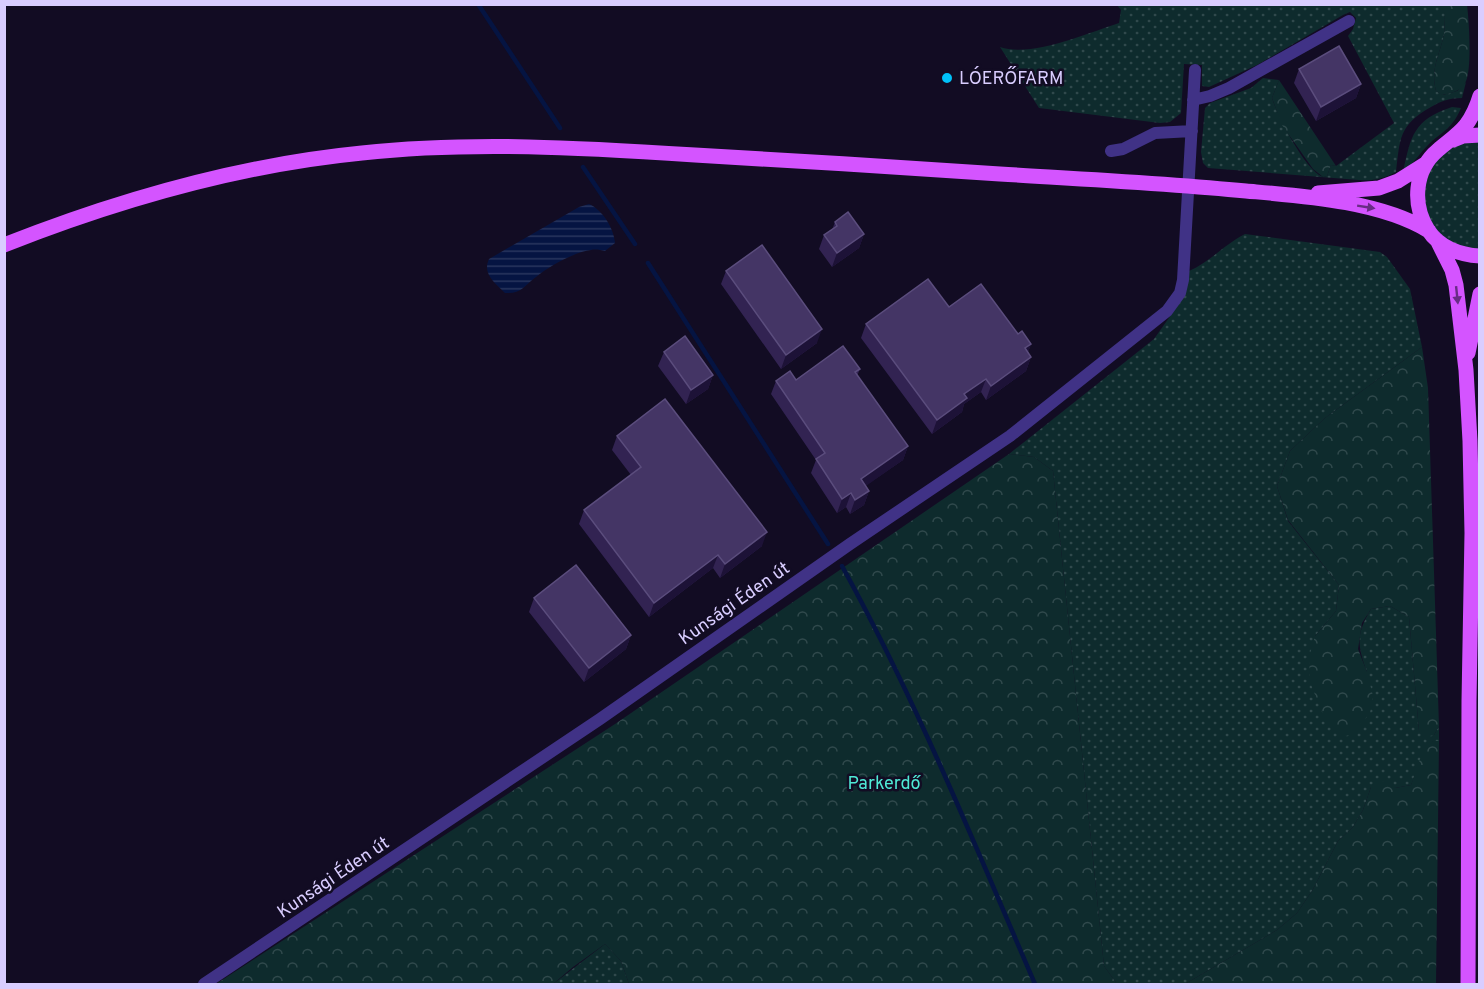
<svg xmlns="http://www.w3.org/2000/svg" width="1484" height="989" font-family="Overpass,sans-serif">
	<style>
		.grass { fill: url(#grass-dots) }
		.forest { fill: url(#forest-crowns) }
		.water { fill: url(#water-rules) }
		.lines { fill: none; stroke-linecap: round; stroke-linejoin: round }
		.stream { stroke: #051442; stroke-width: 4.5 }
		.street { stroke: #403286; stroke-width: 12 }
		.primary { stroke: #d454ff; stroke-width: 15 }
		.wall { fill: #322352 }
		.shaded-wall { fill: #1d1237 }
		.building { fill: #443565; stroke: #5b4d7d; stroke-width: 1.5 }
		.oneway { fill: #692c86 }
		.poi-dot { fill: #00c1f8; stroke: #120c23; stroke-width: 2 }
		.labels { text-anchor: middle; stroke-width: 5; stroke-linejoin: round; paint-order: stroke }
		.poi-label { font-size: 18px; fill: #d9cdff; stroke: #120c23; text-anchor: start }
		.street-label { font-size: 18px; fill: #d9cdff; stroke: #120c23 }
		.park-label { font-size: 18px; fill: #4fe9d5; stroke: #120c23 }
	</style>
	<defs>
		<pattern id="grass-dots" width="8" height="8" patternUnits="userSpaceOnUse" patternTransform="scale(1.5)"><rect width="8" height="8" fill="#0e2b2d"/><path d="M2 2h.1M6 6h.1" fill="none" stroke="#30494c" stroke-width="1.8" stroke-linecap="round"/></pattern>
		<pattern id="forest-crowns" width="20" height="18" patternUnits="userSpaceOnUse" patternTransform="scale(1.5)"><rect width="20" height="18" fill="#0e2b2d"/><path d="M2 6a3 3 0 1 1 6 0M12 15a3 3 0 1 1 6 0" fill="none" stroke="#30494c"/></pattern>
		<pattern id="water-rules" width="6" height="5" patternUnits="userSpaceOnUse" patternTransform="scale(1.5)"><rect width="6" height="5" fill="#051442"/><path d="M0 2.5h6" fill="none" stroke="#29355e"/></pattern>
	</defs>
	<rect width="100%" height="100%" fill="#120c23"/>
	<path class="grass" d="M 1117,5 L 1445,5 C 1445,14 1445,24 1444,34 C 1440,55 1430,68 1436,91 L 1443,95 L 1457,91 L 1466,82 L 1462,98 C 1450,98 1441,101 1431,107 C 1399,125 1400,138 1396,172 C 1383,179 1373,181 1359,180 L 1208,168 L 1203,163 L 1201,152 L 1205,108 L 1210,103 L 1251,88 L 1263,78 L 1279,80 L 1272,98 C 1278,117 1305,170 1323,177 L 1327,176 L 1331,165 L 1336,166 L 1394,123 L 1348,36 L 1353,29 L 1356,18 L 1350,12 L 1343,15 L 1257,65 L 1209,87 L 1202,86 L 1202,65 L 1184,64 L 1181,113 L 1170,122 L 1160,123 L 1039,108 L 1000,47 C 1031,58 1088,33 1119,23 L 1121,10 Z
		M 1452,107 L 1461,108 C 1452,129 1444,130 1429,144 C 1420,153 1413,164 1403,172 C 1411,136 1413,120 1452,107 Z
		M 1479,136 L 1479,254 L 1445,243 L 1420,205 L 1430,160 L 1436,154 Z
		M 1245,234 L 1380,252 L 1387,257 L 1410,289 L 1422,347 L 1325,418 L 1290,451 L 1277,486 L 1288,521 L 1339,585 L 1336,611 L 1315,636 L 1367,672 C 1357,645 1356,634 1371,609 L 1390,606 L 1409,617 L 1419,731 L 1434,735 L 1439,726 L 1439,741 L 1433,741 L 1417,770 L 1411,785 L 1395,788 L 1371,787 L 1363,810 L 1353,827 L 1338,841 L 1312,891 L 1297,913 L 1277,930 L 1185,984 L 1117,984 L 1104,966 L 1053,471 L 1034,457 L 1009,454 L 1154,339 L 1183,298 L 1189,271 C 1210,262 1225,244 1245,234 Z
		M 605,944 L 621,961 L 629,984 L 553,984 Z"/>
	<path class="forest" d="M 1445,5 L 1467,5 C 1469,20 1472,67 1466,81 C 1462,91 1452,93 1442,95 L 1436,91 C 1430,68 1440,55 1444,34 C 1445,24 1445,14 1445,5 Z
		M 1279,80 L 1336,166 L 1331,165 L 1327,176 L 1323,177 L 1313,169 L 1282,125 L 1272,98 Z
		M 1422,347 L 1428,388 L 1439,726 L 1434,735 L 1426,737 L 1419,731 L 1409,617 L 1390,606 L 1371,609 L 1362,623 L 1358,649 L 1367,672 L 1373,696 L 1370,713 L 1352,734 L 1346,736 L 1338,733 L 1321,710 L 1310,682 L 1309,657 L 1315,636 L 1336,611 L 1339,585 L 1288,520 L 1277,486 L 1290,451 L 1325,418 Z
		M 1009,454 L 1034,457 L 1053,471 L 1104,966 L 1117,984 L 629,984 L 621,961 L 605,944 L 573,967 L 553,984 L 216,984 L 615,724 Z
		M 1433,741 L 1439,741 L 1436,984 L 1185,984 L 1277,930 L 1297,913 L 1312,891 L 1338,841 L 1353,827 L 1363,810 L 1371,787 L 1383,781 L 1395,788 L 1411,785 L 1425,745 Z"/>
	<path class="water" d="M 589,204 C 603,210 614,229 615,243 L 605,251 C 601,250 595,249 591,250 C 575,252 549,266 536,277 C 524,286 521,294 505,293 C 495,283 482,274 489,259 L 579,207 Z"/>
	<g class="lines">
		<path class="stream" d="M 478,4 L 560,128
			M 583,167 L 635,244
			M 648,263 L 828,544
			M 842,566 C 916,700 974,843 1035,984"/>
		<path class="street" d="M 1193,100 L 1210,96 L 1229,88 L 1349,21
			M 1111,151 L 1123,149 L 1155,133 L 1192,131
			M 204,984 L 600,719 L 850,544 L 1010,436 L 1167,311 L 1180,293 L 1183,280 L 1195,70"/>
		<path class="primary" d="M 1480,96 C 1477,106 1472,117 1466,125 C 1458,135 1447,142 1438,150 C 1414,170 1412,205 1428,230 C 1439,247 1459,255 1480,256
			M 1453,140 L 1463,136 L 1480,135
			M 1318,193 L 1379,188 L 1398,181 L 1425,164
			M 1437,240 L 1452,270 L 1456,285 L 1466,370 L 1470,441 L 1472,533 L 1469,701 L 1468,984
			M 4,245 C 118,200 239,165 362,153 C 472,141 585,148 695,155 C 797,161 898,167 1000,174 C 1082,179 1164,183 1246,191 C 1303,196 1380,201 1429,231
			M 1468,353 L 1480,294"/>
	</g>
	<path class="wall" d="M 1299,69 L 1361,84 L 1356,98 L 1316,121 L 1294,83 Z
		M 835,222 L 864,234 L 859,248 L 832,267 L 819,249 L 824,235 L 832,230 Z
		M 726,271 L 817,343 L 781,369 L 721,284 Z
		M 949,307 L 1018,334 L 1031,344 L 1028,352 L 1031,357 L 1026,371 L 986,400 L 981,392 L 964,404 L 962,412 L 932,434 L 861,338 L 866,324 Z
		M 664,352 L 713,375 L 708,389 L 686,404 L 658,366 Z
		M 860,369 L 857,376 L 908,446 L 903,460 L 865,486 L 869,491 L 864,505 L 850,514 L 846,507 L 837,513 L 811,473 L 816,460 L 771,394 L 776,381 L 796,380 Z
		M 617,436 L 762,546 L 720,578 L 713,568 L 649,617 L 579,524 L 584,510 L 631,475 L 612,450 Z
		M 534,598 L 631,635 L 626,649 L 584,682 L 529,612 Z"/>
	<path class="shaded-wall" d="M 1361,84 L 1356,98 L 1316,121 L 1321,107 Z
		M 864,234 L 859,248 L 832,267 L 837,253 Z
		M 822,329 L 817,343 L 781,369 L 786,355 Z
		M 1031,344 L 1026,358 L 1025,348 Z
		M 1031,357 L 1026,371 L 986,400 L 991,386 Z
		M 713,375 L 708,389 L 686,404 L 691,390 Z
		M 986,379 L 981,392 L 964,404 L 962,412 L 932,434 L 937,420 L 964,394 Z
		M 908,446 L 903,460 L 856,493 L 861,479 Z
		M 869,491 L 864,505 L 850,514 L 855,500 Z
		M 851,493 L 846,507 L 837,513 L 842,499 Z
		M 767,532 L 762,546 L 720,578 L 725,564 Z
		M 718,555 L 713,568 L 649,617 L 654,603 Z
		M 631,635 L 626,649 L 584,682 L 589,668 Z"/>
	<path class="building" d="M 1339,46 L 1361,84 L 1321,107 L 1299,69 Z
		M 848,212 L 864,234 L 837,253 L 824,235 L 837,226 L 835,222 Z
		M 762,245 L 822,329 L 786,355 L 726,271 Z
		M 928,279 L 949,307 L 981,284 L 1018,334 L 1022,331 L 1031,344 L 1025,348 L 1031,357 L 991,386 L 986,379 L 964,394 L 967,398 L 937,420 L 866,324 Z
		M 685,336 L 713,375 L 691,390 L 664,352 Z
		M 843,346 L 860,369 L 855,372 L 908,446 L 861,479 L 869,491 L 855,500 L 851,493 L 842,499 L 816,459 L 825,453 L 776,381 L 790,371 L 796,380 Z
		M 665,399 L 767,532 L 725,564 L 718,555 L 654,603 L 584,510 L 641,467 L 617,436 Z
		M 576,565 L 631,635 L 589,668 L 534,598 Z"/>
	<defs><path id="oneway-solid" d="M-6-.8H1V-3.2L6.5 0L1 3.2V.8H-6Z" transform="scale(1.5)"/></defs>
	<g class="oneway">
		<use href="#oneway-solid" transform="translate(1366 207) rotate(9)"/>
		<use href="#oneway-solid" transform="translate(1457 295) rotate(84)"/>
	</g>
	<circle class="poi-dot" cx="947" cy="78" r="6"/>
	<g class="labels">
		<g class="poi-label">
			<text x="959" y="84">LÓERŐFARM</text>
		</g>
		<g class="street-label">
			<text transform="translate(734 603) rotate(-35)" y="6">Kunsági Éden út</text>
			<text transform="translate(333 877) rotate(-34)" y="6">Kunsági Éden út</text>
		</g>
		<g class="park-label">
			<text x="884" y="789">Parkerdő</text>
		</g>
	</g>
	<rect width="1484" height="989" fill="none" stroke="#d9cdff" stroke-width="12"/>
</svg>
